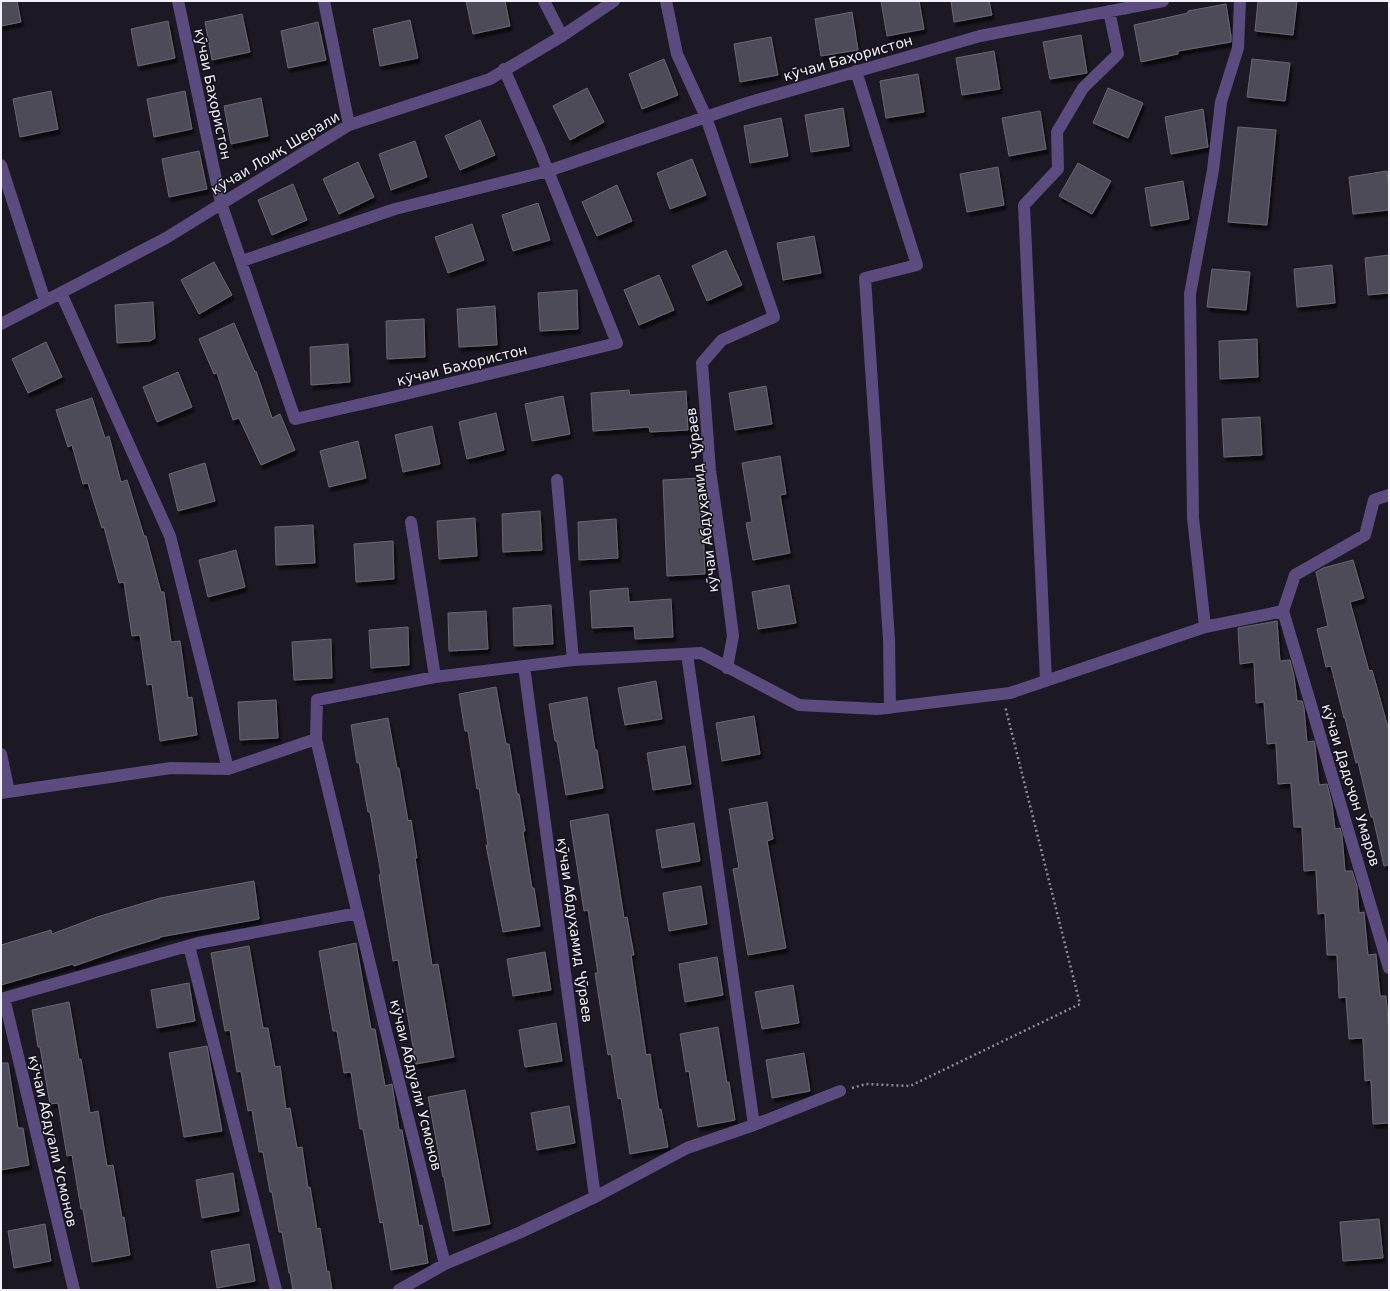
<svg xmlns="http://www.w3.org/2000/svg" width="1390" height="1291" font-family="'DejaVu Sans',sans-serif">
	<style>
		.building { fill: #4e4b58; stroke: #6a6673; filter: url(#shadow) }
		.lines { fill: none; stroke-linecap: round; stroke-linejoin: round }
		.path { stroke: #8e8c95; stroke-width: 2.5; stroke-dasharray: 2 3; stroke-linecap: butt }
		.street { stroke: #5b4b7e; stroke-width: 12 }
		.labels { text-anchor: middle; stroke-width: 3; stroke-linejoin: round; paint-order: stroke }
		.street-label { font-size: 14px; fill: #f2f0f8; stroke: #13101a }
	</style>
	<defs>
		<filter id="shadow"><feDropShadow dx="2.5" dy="4.5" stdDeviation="1" flood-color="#0009"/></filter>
	</defs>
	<rect width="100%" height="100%" fill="#1c1924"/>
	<path class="building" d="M 1,1 L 17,1 L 21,22 L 1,26 Z
		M 466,1 L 505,1 L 510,26 L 473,34 Z
		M 881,1 L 919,1 L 924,29 L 887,36 Z
		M 951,1 L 989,1 L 992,15 L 954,22 Z
		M 1258,1 L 1297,1 L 1293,35 L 1255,31 Z
		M 1226,4 L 1231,36 L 1231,42 L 1178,51 L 1178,54 L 1141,62 L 1134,25 L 1188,13 L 1188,11 Z
		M 852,12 L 858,50 L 821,56 L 815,19 Z
		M 242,14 L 250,52 L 212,60 L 205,22 Z
		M 410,20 L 418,58 L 380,66 L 373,29 Z
		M 168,21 L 175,58 L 138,66 L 131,29 Z
		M 318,22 L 326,60 L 288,68 L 281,31 Z
		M 1081,35 L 1087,73 L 1050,79 L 1043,42 Z
		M 771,37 L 778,75 L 740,82 L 734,44 Z
		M 994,51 L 1000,89 L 962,95 L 956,58 Z
		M 664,59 L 678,95 L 642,109 L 629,74 Z
		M 1252,59 L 1290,63 L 1285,101 L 1247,97 Z
		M 918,74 L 924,112 L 886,118 L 880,81 Z
		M 587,88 L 604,122 L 570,140 L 553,106 Z
		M 1108,88 L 1143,103 L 1128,138 L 1093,123 Z
		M 51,91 L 58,129 L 20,137 L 13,99 Z
		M 185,91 L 192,129 L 154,137 L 147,99 Z
		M 261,98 L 268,136 L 231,144 L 224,106 Z
		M 843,108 L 849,146 L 811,152 L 805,115 Z
		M 1203,109 L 1208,147 L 1171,154 L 1165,117 Z
		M 1040,111 L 1046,149 L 1009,156 L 1002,118 Z
		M 781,118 L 788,156 L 750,163 L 744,126 Z
		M 480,120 L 495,155 L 460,170 L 445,136 Z
		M 1238,127 L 1276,130 L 1267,225 L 1228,222 Z
		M 415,141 L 427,177 L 391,190 L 379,154 Z
		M 199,151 L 207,189 L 169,197 L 162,159 Z
		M 692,159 L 706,195 L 670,209 L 657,173 Z
		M 358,162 L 374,197 L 339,214 L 323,179 Z
		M 1078,163 L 1111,181 L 1092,214 L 1059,196 Z
		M 998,167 L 1004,205 L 967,212 L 960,174 Z
		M 1387,171 L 1389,189 L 1389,210 L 1353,214 L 1349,177 Z
		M 1183,181 L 1189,219 L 1151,226 L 1145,188 Z
		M 293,184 L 307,220 L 272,235 L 258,200 Z
		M 617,185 L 632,221 L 597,236 L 582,202 Z
		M 538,203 L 550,240 L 513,251 L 502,215 Z
		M 472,224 L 484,260 L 448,273 L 435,237 Z
		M 814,236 L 821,273 L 783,280 L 777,243 Z
		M 726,250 L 742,285 L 707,301 L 692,266 Z
		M 1389,255 L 1389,293 L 1368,295 L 1365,258 Z
		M 214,262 L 232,295 L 199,314 L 181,280 Z
		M 1332,265 L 1335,303 L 1297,307 L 1294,269 Z
		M 1212,269 L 1250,272 L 1246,310 L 1207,307 Z
		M 659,275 L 674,310 L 639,325 L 624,290 Z
		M 577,290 L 578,329 L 540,331 L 538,293 Z
		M 153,302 L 155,338 L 150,341 L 117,343 L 115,305 Z
		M 495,306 L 497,345 L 459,347 L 457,309 Z
		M 424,319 L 425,357 L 387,359 L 386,321 Z
		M 234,323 L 255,372 L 256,371 L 272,418 L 280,414 L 295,450 L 261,465 L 239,418 L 233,420 L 217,373 L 214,374 L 199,339 Z
		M 1257,339 L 1258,377 L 1220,379 L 1219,341 Z
		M 46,342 L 62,377 L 28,393 L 12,359 Z
		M 348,344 L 350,382 L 311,385 L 310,347 Z
		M 178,372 L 192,407 L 157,422 L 143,387 Z
		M 766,386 L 772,424 L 735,430 L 729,393 Z
		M 629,390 L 630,395 L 686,391 L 688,430 L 650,432 L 649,427 L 593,431 L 591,393 Z
		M 563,396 L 570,434 L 532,441 L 525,404 Z
		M 92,398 L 105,438 L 109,436 L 121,482 L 127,480 L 144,536 L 146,536 L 161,592 L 164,592 L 171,642 L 180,641 L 188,698 L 192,697 L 197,735 L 160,741 L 152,684 L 147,685 L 140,635 L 132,636 L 124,582 L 119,583 L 104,527 L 102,528 L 88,483 L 83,484 L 72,445 L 68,447 L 56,410 Z
		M 496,413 L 504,450 L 467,459 L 459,422 Z
		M 1260,417 L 1262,455 L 1224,457 L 1222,419 Z
		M 432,426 L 440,464 L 403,472 L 395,435 Z
		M 358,441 L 366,478 L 329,487 L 320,451 Z
		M 780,456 L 786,494 L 780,495 L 790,553 L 753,560 L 746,523 L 752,522 L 742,463 Z
		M 205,463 L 215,501 L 178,511 L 169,474 Z
		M 701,478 L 705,574 L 667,576 L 663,480 Z
		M 540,511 L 542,550 L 503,552 L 502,514 Z
		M 475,518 L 477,556 L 439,559 L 437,521 Z
		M 616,519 L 618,558 L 579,560 L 578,522 Z
		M 313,525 L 315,563 L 276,565 L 275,527 Z
		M 393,541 L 394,579 L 356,582 L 354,544 Z
		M 236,550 L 245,587 L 208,597 L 199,560 Z
		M 1353,560 L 1364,598 L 1350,602 L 1369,671 L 1372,670 L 1389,731 L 1389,865 L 1384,866 L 1373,817 L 1371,817 L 1358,762 L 1356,763 L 1345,718 L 1344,718 L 1331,666 L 1326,667 L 1317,629 L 1328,626 L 1316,572 L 1323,568 Z
		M 789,585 L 796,623 L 758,629 L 752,592 Z
		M 628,588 L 629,602 L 671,599 L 673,637 L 635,639 L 634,626 L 592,628 L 590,591 Z
		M 551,605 L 553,644 L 514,646 L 513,608 Z
		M 486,611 L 488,649 L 449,651 L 448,613 Z
		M 1277,621 L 1280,661 L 1290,660 L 1294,676 L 1297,701 L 1302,701 L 1304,708 L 1307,742 L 1314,741 L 1315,745 L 1319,785 L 1327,784 L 1332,804 L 1335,829 L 1340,828 L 1342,835 L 1345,871 L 1352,871 L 1357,886 L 1359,913 L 1364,912 L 1368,955 L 1376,954 L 1380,996 L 1386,996 L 1389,1032 L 1389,1123 L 1373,1124 L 1371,1080 L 1365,1081 L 1363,1038 L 1349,1039 L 1346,997 L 1339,998 L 1337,955 L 1327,955 L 1325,913 L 1318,914 L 1316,870 L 1304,871 L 1302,827 L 1294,827 L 1291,783 L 1278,784 L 1276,743 L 1267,744 L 1264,702 L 1256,703 L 1254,662 L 1240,664 L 1238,628 Z
		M 408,627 L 409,665 L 371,668 L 369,630 Z
		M 331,639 L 332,678 L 294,680 L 292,642 Z
		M 656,681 L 662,719 L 625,725 L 618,688 Z
		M 496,687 L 506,744 L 509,744 L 517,794 L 519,794 L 525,831 L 523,832 L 532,888 L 534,888 L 540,926 L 503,932 L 486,845 L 488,845 L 479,788 L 477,789 L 468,731 L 465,731 L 459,694 Z
		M 587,697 L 595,750 L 597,750 L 603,788 L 566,795 L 557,741 L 555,741 L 549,704 Z
		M 276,700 L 278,738 L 240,740 L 238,702 Z
		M 754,716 L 760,754 L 722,761 L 716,723 Z
		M 388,718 L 397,768 L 399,768 L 408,821 L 411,820 L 417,858 L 415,858 L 432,965 L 438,964 L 454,1057 L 416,1064 L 398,960 L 393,961 L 379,875 L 381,874 L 370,812 L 368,812 L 359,762 L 357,763 L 351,725 Z
		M 685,746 L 691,784 L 653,790 L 647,753 Z
		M 767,802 L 773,839 L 767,841 L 786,948 L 748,955 L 733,869 L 739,868 L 729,809 Z
		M 608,814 L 624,918 L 627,917 L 634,955 L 631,955 L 646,1055 L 650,1054 L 659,1110 L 661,1109 L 668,1147 L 630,1154 L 621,1098 L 618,1099 L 611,1054 L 608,1055 L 595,973 L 598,973 L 588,910 L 584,911 L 570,821 Z
		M 694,823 L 700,861 L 662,868 L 656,830 Z
		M 254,881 L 259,919 L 160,937 L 160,938 L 123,949 L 74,966 L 73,964 L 1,985 L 1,945 L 51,930 L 52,934 L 97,917 L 160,898 Z
		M 701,886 L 707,924 L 669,931 L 663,893 Z
		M 356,943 L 371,1029 L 375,1029 L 385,1086 L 392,1084 L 399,1130 L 402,1130 L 419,1226 L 422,1225 L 428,1263 L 391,1270 L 383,1222 L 380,1223 L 363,1129 L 360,1129 L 351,1072 L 344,1073 L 337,1031 L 333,1031 L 319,951 Z
		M 249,946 L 263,1028 L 268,1028 L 275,1067 L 280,1066 L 286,1109 L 290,1108 L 297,1148 L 302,1147 L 308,1188 L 310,1187 L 317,1229 L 320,1228 L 327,1272 L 329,1271 L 332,1290 L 293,1290 L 290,1273 L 289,1273 L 282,1232 L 279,1232 L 272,1192 L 270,1192 L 263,1152 L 259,1152 L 252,1110 L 248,1111 L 241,1071 L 237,1072 L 230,1030 L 225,1031 L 211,953 Z
		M 545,952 L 551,990 L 513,996 L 507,959 Z
		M 717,957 L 723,995 L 685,1002 L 679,964 Z
		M 189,983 L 195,1021 L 157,1028 L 151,990 Z
		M 793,985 L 799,1023 L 762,1029 L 755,992 Z
		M 69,1002 L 79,1060 L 81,1059 L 90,1113 L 98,1111 L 107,1166 L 113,1165 L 122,1218 L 124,1217 L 130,1255 L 92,1262 L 83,1209 L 81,1209 L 72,1155 L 67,1156 L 58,1103 L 50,1104 L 40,1047 L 38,1047 L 32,1010 Z
		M 556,1023 L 562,1061 L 525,1067 L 519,1030 Z
		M 718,1027 L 727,1083 L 729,1082 L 735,1120 L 698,1127 L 689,1071 L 686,1072 L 680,1034 Z
		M 207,1046 L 222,1131 L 184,1137 L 169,1053 Z
		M 804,1053 L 810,1091 L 772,1098 L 766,1060 Z
		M 1,1063 L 8,1063 L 18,1128 L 23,1128 L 29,1165 L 1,1170 Z
		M 465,1090 L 490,1224 L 453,1231 L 444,1177 L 443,1177 L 428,1097 Z
		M 569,1106 L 575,1143 L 537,1150 L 531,1113 Z
		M 233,1173 L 239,1211 L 202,1218 L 196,1180 Z
		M 1379,1219 L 1383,1258 L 1343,1261 L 1340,1222 Z
		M 45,1224 L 51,1261 L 14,1268 L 8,1231 Z
		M 249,1244 L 255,1281 L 217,1288 L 211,1251 Z"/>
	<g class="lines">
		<path class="path" d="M 852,1088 L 866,1084 L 910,1086 L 1080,1004 L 1005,706"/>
		<path class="street" d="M 178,1 L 221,203 L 295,419 L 393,397 L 617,343 L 538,146 L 504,69
			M 324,1 L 349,125
			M 544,1 L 562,36
			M 666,1 L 677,54 L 706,117 L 774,317 L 722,340 L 702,363 L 710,470 L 726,581 L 733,636 L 727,668
			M 856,71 L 917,265 L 865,278 L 889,640 L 890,708
			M 1,165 L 45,301
			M 242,261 L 395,209 L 548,171 L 747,103 L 980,36 L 1163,1
			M 61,293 L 170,536 L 228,769
			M 1,324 L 166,238 L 349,125 L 490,79 L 562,36 L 614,1
			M 557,480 L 573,660
			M 411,522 L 435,677
			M 1283,611 L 1389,968
			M 1283,611 L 1295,575 L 1365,535 L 1374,500 L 1389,495
			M 1205,627 L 1193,518 L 1190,294 L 1213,170 L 1221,102 L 1238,48 L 1240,1
			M 687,654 L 754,1125
			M 524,666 L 595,1197
			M 1046,681 L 1024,205 L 1058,169 L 1057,132 L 1083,88 L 1118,54 L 1109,11
			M 316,739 L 384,1023 L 445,1264
			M 1,754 L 9,792
			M 1,793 L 171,768 L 228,769 L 316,739 L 317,700 L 435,677 L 573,660 L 701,653 L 799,705 L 877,709 L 1010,693 L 1205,627 L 1283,611
			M 189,946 L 276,1290
			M 4,998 L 74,1290
			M 1,999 L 198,943 L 358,913
			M 399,1290 L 445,1264 L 521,1232 L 595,1197 L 687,1148 L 754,1125 L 840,1091"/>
	</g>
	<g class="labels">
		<g class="street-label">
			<text transform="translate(848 58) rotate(-16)" y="5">кӯчаи Баҳористон</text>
			<text transform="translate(213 94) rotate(78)" y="5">кӯчаи Баҳористон</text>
			<text transform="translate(275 153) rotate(-31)" y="5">кӯчаи Лоиқ Шерали</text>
			<text transform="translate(462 365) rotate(-14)" y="5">кӯчаи Баҳористон</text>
			<text transform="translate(702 500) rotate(-97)" y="5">кӯчаи Абдуҳамид Ҷӯраев</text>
			<text transform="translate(1351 785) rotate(73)" y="5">кӯчаи Дадоҷон Умаров</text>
			<text transform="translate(575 930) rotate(82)" y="5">кӯчаи Абдуҳамид Ҷӯраев</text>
			<text transform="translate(416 1085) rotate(76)" y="5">кӯчаи Абдуали Усмонов</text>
			<text transform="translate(53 1141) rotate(77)" y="5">кӯчаи Абдуали Усмонов</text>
		</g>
	</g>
	<rect width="1390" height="1291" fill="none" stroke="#f2f0f8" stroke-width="4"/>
</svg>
